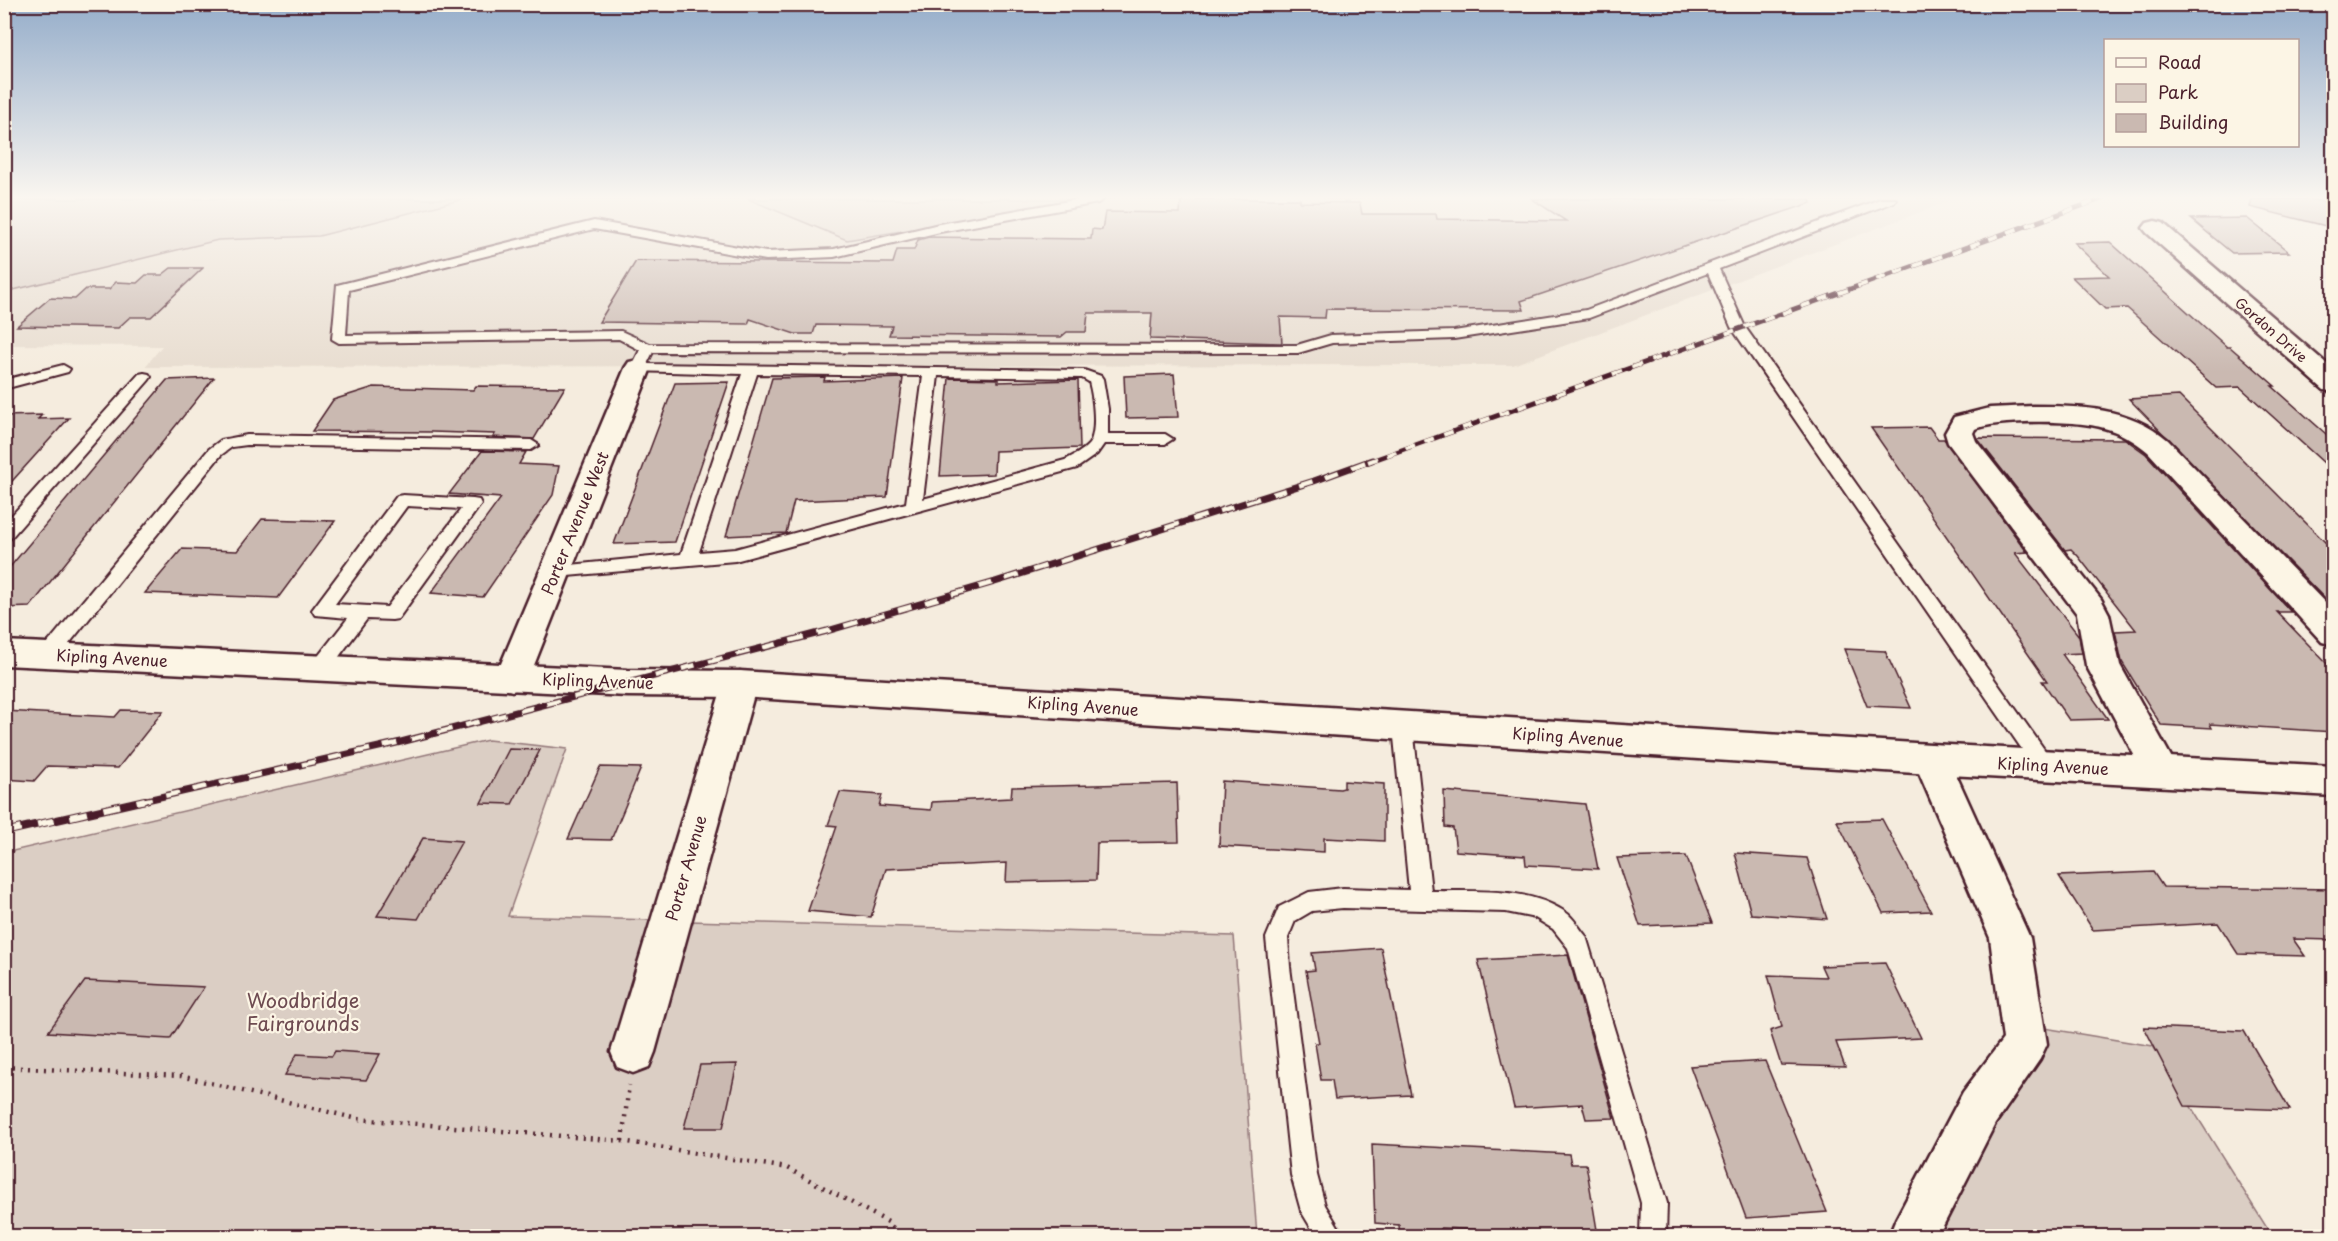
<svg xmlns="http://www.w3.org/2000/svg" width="2338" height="1241" font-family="'Playpen Sans',sans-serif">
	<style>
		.built { fill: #e8ddd0 }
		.green { fill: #dbcec4; stroke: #927678; stroke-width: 1.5 }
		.building { fill: #cab9b1; stroke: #4a1f2b; stroke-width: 1.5 }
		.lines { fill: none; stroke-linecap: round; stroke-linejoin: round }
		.lane-casing { stroke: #4a1f2b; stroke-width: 4 }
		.street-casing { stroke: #4a1f2b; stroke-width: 5 }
		.secondary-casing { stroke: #4a1f2b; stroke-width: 5 }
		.path { stroke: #4a1f2b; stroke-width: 4.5; stroke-dasharray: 2 6; stroke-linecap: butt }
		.lane { fill: #fcf5e5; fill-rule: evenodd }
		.street { fill: #fcf5e5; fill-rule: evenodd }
		.secondary { fill: #fcf5e5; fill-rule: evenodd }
		.rail-far2-casing { stroke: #4a1f2b; stroke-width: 5 }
		.rail-far1-casing { stroke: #4a1f2b; stroke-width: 7 }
		.rail-casing { stroke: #4a1f2b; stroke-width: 8 }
		.rail-far2 { stroke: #fcf5e5; stroke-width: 4; stroke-dasharray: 10; stroke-linecap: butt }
		.rail-far1 { stroke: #fcf5e5; stroke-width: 4.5; stroke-dasharray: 14; stroke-linecap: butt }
		.rail { stroke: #fcf5e5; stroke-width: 6; stroke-dasharray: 17; stroke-linecap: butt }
		.labels { text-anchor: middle; stroke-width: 4.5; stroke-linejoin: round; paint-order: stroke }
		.far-street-label { font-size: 14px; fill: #4a1f2b; stroke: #fcf5e5 }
		.street-label { font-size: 16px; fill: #4a1f2b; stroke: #fcf5e5 }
		.near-park-label { font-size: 20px; fill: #6e4b51; stroke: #fcf5e5 }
	</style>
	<rect width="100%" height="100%" fill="#f5ecde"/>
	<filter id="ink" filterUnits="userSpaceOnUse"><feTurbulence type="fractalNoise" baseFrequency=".0167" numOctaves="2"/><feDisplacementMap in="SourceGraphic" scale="12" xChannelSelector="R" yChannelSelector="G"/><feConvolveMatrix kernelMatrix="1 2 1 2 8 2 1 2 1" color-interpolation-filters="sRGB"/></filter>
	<g filter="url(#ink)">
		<path class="built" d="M 464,199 L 748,199 L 847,240 L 1040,208 L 1075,199 L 1955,199 L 1513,365 L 145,367 L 162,346 L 5,345 L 5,292 L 218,240 L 319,236 Z"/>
		<path class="green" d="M 5,199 L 464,199 L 319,236 L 218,240 L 5,292 Z
			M 748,199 L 1075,199 L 1040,208 L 847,240 Z
			M 488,740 L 567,749 L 508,916 L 1234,936 L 1257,1236 L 5,1236 L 4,853 Z
			M 2026,1025 L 2153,1046 L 2272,1236 L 1918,1236 Z"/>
		<path class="building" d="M 1183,199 L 1300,199 L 1300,202 L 1360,203 L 1362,214 L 1436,214 L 1437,219 L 1566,221 L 1532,199 L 1810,199 L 1811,203 L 1521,301 L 1524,310 L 1326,309 L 1325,318 L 1280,317 L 1282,343 L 1150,339 L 1152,313 L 1088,313 L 1086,332 L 1067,332 L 1061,337 L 889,335 L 892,326 L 816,325 L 813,334 L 795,334 L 750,319 L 748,324 L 599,322 L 636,261 L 893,263 L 897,250 L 914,250 L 918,240 L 929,237 L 1091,239 L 1092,229 L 1102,230 L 1105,212 L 1180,213 L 1181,201 L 1183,201 Z
			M 2252,199 L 2309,199 L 2334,204 L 2334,228 L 2250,207 Z
			M 2247,218 L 2289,252 L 2232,253 L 2191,219 Z
			M 2110,242 L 2227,347 L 2230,347 L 2275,386 L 2272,386 L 2334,441 L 2334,472 L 2240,387 L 2216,388 L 2127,308 L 2105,309 L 2072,277 L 2109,276 L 2074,243 Z
			M 171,268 L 203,268 L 151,317 L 130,317 L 118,328 L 17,326 L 50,298 L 75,299 L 86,289 L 109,289 L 116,282 L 137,283 L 146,275 L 162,275 Z
			M 1174,374 L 1178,417 L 1126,418 L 1124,376 Z
			M 825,377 L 824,381 L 903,378 L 887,497 L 794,501 L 786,533 L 726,536 L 772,378 Z
			M 214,378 L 30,607 L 4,608 L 4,574 L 167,380 Z
			M 949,378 L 998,379 L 998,382 L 1078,380 L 1080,448 L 995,451 L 994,474 L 940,476 Z
			M 729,382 L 675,542 L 614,544 L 675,383 Z
			M 476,386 L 565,387 L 534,439 L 493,437 L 495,434 L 432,432 L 312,431 L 333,400 L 374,387 L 473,390 Z
			M 2179,396 L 2334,551 L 2334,608 L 2129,399 Z
			M 42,415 L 38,419 L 69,418 L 4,490 L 4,416 Z
			M 1929,427 L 1938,439 L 1944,439 L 2027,552 L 2015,553 L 2079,636 L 2082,653 L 2062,654 L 2108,719 L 2069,720 L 2042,681 L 2047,681 L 1871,428 Z
			M 1977,438 L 2125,439 L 2146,454 L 2291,612 L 2277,612 L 2334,671 L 2334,732 L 2210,724 L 2212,728 L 2161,725 L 2122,662 L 2115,631 L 2136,630 L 2078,556 L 2071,549 L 2065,550 Z
			M 482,451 L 526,452 L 519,464 L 559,466 L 553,495 L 483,597 L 431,593 L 501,498 L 449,494 Z
			M 262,519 L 335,521 L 278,598 L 145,593 L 182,549 L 237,551 Z
			M 1844,649 L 1885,651 L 1911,708 L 1867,706 Z
			M 121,710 L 163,711 L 118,768 L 47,766 L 34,781 L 4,779 L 4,711 L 115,717 Z
			M 509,749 L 540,750 L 512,804 L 481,803 Z
			M 600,767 L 641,768 L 611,840 L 568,839 Z
			M 1222,781 L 1340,789 L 1344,788 L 1344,781 L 1384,784 L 1384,841 L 1324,838 L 1324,852 L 1219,846 Z
			M 1177,783 L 1179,842 L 1097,843 L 1096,880 L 1006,882 L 1007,863 L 886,869 L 871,917 L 808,911 L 837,826 L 828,825 L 840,792 L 882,795 L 879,806 L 931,810 L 932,802 L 1011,798 L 1012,787 Z
			M 1444,791 L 1585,804 L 1598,869 L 1526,865 L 1525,856 L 1456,851 L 1453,828 L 1445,827 Z
			M 1882,819 L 1931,911 L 1883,913 L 1837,821 Z
			M 423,838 L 462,841 L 418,919 L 377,916 Z
			M 1735,853 L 1807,858 L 1827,919 L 1751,914 Z
			M 1686,856 L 1712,923 L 1640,926 L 1617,858 Z
			M 2153,872 L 2163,887 L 2334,889 L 2334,940 L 2293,939 L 2305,956 L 2238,954 L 2218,923 L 2093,930 L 2059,876 Z
			M 1381,948 L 1411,1095 L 1335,1099 L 1332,1080 L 1321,1080 L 1315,1043 L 1319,1043 L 1306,971 L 1315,970 L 1312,953 Z
			M 1568,955 L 1614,1118 L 1586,1119 L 1582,1104 L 1514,1108 L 1478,960 Z
			M 1885,963 L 1921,1038 L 1836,1042 L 1845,1067 L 1781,1065 L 1770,1031 L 1782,1027 L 1768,975 L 1826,977 L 1821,966 Z
			M 85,981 L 204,987 L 170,1039 L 48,1032 Z
			M 2144,1027 L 2244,1031 L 2290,1110 L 2185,1106 Z
			M 335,1051 L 380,1054 L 366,1080 L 285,1075 L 297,1054 L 332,1056 Z
			M 1765,1061 L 1827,1212 L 1746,1218 L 1690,1066 Z
			M 737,1064 L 723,1128 L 684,1128 L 700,1065 Z
			M 1372,1144 L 1569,1154 L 1571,1164 L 1586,1164 L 1598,1236 L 1488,1236 L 1487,1230 L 1441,1228 L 1441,1236 L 1400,1236 L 1399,1225 L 1375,1223 Z"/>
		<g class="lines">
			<g class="lane-casing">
				<path id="lane" d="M 1080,199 L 1104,199 L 1098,203 L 940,232 L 834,257 L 766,260 L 594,229 L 349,290 L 346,335 L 621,331 L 650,344 L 1297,345 L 1331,335 L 1454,331 L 1586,310 L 1880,199 L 1896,199 L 1894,202 L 1719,269 L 1745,327 L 2051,759 L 2054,765 L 2051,771 L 2044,773 L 2037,771 L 1731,327 L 1708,273 L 1589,318 L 1454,339 L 1332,343 L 1298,353 L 653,352 L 647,364 L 1084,370 L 1101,376 L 1103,379 L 1108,409 L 1108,434 L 1165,434 L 1173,439 L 1165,444 L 1104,444 L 1097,454 L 1077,468 L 735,561 L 556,577 L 550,575 L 547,571 L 550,567 L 681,554 L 742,374 L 633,371 L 631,368 L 640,350 L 619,339 L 339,343 L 332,339 L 337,285 L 594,221 L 766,252 L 834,249 L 939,224 ZM 757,374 L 923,376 L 906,503 L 735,549 L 699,552 ZM 938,376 L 1082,378 L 1089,382 C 1093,396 1098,431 1089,444 C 1083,451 1073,456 1065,460 L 923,499 Z
					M 63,365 L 70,369 L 68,372 L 4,389 L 4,380 Z
					M 144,373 L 149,374 L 151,377 L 149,380 L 10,539 L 4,541 L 4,524 L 139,374 Z
					M 247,435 L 531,440 L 539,445 L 531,450 L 247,445 L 232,447 L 221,455 L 56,660 L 49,662 L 42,660 L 40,655 L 42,650 L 209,449 L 221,440 Z
					M 403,495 L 473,499 L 479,500 L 481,504 L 398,619 L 392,620 L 367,619 L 326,674 L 319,676 L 312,674 L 310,669 L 312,664 L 348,618 L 315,615 L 312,610 L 397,496 ZM 407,506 L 461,509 L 387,607 L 335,604 Z
					M 1403,719 L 1410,722 L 1413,727 L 1431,891 C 1475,892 1530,886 1568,914 C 1575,920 1580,929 1586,936 L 1667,1203 L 1666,1236 L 1640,1236 L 1641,1203 L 1568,948 L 1553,929 L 1535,918 L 1506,912 L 1343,908 L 1312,911 L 1295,921 L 1288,938 L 1290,967 L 1317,1175 L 1325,1205 L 1344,1236 L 1316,1236 L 1301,1211 L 1291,1175 L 1266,938 L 1279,907 L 1309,892 L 1343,888 L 1409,890 L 1393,727 L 1396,722 Z"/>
			</g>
			<g class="street-casing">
				<path id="street" d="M 2155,221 L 2163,223 L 2334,370 L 2334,392 L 2324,390 L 2147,233 L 2143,228 L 2147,223 Z
					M 638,360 L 647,362 L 651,368 L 529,678 L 524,687 L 512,691 L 500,687 L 495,678 L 625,368 L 629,362 Z
					M 2033,406 C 2080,406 2130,407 2168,440 L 2334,612 L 2334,645 L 2322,642 L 2148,452 C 2135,441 2120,432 2104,428 C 2078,420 2001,419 1975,429 L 1973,433 L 1976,441 L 2101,599 L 2109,614 L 2120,665 L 2179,771 L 2174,781 L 2161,786 L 2148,781 L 2086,665 L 2077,614 L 1948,443 L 1945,433 L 1954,417 L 1990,408 Z
					M 740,671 L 752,675 L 757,684 L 655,1052 L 649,1067 L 633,1073 L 617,1067 L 611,1052 L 723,684 L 728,675 Z
					M 1931,744 L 1944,749 L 1949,759 L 2030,938 L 2047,1044 L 2040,1059 L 1995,1124 L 1938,1236 L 1889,1236 L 1896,1219 L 1963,1092 L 2003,1039 L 1990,938 L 1913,759 L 1918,749 Z"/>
			</g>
			<g class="secondary-casing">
				<path id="secondary" d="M 4,641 L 628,670 L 740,671 L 1931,744 L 2334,766 L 2334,796 L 1931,774 L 740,697 L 628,696 L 4,665 Z"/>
			</g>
			<path class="path" d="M 4,1067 L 181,1076 L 358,1119 L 622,1141 L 787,1168 L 888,1222 L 900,1236
				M 622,1141 L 629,1085"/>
			<use href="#lane" class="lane"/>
			<use href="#street" class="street"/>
			<use href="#secondary" class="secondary"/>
			<g class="rail-far2-casing">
				<path id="rail-far2" d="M 1368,462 L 2101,199"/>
			</g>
			<g class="rail-far1-casing">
				<path id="rail-far1" d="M 138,802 L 401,742 L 827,631 L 995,582 L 1314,481 L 1372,460"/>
			</g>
			<g class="rail-casing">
				<path id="rail" d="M 4,832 L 145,800"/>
			</g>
			<use href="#rail-far2" class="rail-far2"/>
			<use href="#rail-far1" class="rail-far1"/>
			<use href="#rail" class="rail"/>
		</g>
	</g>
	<linearGradient id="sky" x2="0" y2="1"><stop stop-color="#95adca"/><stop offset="0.53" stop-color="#faf6f0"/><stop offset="1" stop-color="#faf6f0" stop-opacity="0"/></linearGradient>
	<rect width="2338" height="372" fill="url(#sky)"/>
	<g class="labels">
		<g class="far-street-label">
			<text transform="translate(2271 330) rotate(41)" y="5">Gordon Drive</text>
		</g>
		<g class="street-label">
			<text transform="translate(575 523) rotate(-68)" y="6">Porter Avenue West</text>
			<text transform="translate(112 658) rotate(3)" y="6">Kipling Avenue</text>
			<text transform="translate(598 681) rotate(2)" y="6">Kipling Avenue</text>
			<text transform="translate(1083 706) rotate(4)" y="6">Kipling Avenue</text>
			<text transform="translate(1568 737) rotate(4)" y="6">Kipling Avenue</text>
			<text transform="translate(2053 766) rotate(3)" y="6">Kipling Avenue</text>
			<text transform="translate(686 868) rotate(-74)" y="6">Porter Avenue</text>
		</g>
		<g class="near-park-label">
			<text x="303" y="1008">Woodbridge<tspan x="303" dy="23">Fairgrounds</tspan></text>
		</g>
	</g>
	<rect width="2338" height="1241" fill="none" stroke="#fcf5e5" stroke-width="24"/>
	<rect x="12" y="12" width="2314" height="1217" fill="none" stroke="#4a1f2b" stroke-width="2" filter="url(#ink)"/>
	<rect x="2104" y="39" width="195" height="108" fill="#fcf5e5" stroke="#b59f9b" stroke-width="1.5"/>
	<rect x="2116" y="58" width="30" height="9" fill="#fcf5e5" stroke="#b59f9b" stroke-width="1.5"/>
	<text x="2158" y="69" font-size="18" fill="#4a1f2b">Road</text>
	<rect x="2116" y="84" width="30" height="18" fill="#dbcec4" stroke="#b59f9b" stroke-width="1.5"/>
	<text x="2158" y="99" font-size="18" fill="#4a1f2b">Park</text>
	<rect x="2116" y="114" width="30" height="18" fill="#cab9b1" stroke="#b59f9b" stroke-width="1.5"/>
	<text x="2158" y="129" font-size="18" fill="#4a1f2b">Building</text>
</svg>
